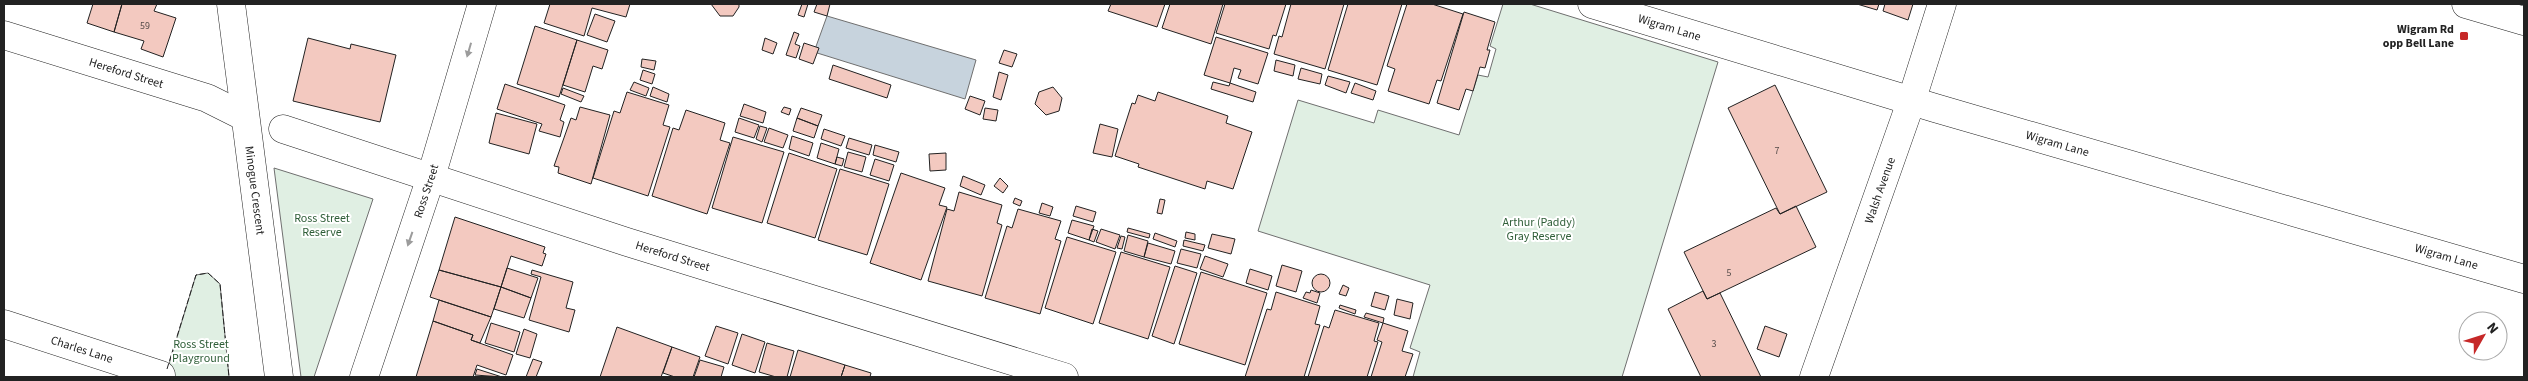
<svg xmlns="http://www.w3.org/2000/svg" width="2528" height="381" font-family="'Source Sans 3',sans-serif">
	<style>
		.green { fill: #e0efe3; stroke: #6f6f6f }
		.water { fill: #c7d3dd; stroke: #6f6f6f }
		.building { fill: #f3c9c0; stroke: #222 }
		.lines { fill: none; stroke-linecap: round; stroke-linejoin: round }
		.minor-casing { stroke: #222; stroke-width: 29 }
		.major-casing { stroke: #222; stroke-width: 29 }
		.minor { stroke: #fff; stroke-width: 28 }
		.major { stroke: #fff; stroke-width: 28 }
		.fence { stroke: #222; stroke-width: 1; stroke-dasharray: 6 2.5; stroke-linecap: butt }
		.oneway { fill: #9c9c9c }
		.poi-dot { fill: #c62828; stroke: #fff; stroke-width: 2 }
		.labels { text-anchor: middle; stroke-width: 4; stroke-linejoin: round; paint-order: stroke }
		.number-label { font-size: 10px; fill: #564c4a }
		.street-label { font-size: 12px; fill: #222; stroke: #fff }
		.poi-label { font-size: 12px; font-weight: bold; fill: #222; stroke: #fff; text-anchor: end }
		.park-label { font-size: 12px; fill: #2f5e38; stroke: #fff }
	</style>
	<rect width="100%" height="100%" fill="#fff"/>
	<path class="green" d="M 1503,4 L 1530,4 L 1718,62 L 1622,377 L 1413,377 L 1420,352 L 1410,348 L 1430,285 L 1258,231 L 1298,100 L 1374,123 L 1378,110 L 1459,135 L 1478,75 L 1488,77 L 1496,49 L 1490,46 Z
		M 274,168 L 373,199 L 314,377 L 301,377 Z
		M 208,273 L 220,284 L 229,377 L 165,377 L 196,275 Z"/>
	<path class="water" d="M 827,16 L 976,60 L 965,99 L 814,52 Z"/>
	<path class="building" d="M 93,4 L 122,4 L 114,32 L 87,23 Z
		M 122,4 L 157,4 L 154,11 L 176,18 L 163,57 L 141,49 L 144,41 L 114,32 Z
		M 550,4 L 630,4 L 626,17 L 592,8 L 584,36 L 544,23 Z
		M 711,4 L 739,4 L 739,7 L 733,16 L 720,16 Z
		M 802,4 L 808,4 L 804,17 L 798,15 Z
		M 817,4 L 830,4 L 827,16 L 814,12 Z
		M 1111,4 L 1165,4 L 1157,27 L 1108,11 Z
		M 1170,4 L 1223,4 L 1211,44 L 1162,28 Z
		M 1225,4 L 1286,4 L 1276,36 L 1273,35 L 1269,49 L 1216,33 Z
		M 1291,4 L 1344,4 L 1325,69 L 1274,54 L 1279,36 L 1282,37 Z
		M 1348,4 L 1402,4 L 1377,85 L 1328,70 Z
		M 1407,4 L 1432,4 L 1463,14 L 1441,81 L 1437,80 L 1429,104 L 1388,91 L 1395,69 L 1387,66 Z
		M 1857,4 L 1879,4 L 1877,10 Z
		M 1885,4 L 1913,4 L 1908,20 L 1883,11 Z
		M 1464,12 L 1495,22 L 1487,50 L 1490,50 L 1485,68 L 1480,67 L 1473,91 L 1466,89 L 1459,110 L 1437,103 Z
		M 595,14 L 615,21 L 607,42 L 587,35 Z
		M 535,26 L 577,40 L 559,97 L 517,84 Z
		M 794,32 L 799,34 L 795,44 L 800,46 L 796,58 L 786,55 Z
		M 1216,37 L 1268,53 L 1258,84 L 1238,78 L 1241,70 L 1234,68 L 1230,83 L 1204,75 Z
		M 308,38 L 350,49 L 351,44 L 396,55 L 380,122 L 293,101 Z
		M 765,38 L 777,43 L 773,54 L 762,50 Z
		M 577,40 L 608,50 L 602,69 L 593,66 L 585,92 L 563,85 Z
		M 804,43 L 819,48 L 813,64 L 799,59 Z
		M 1004,50 L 1017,54 L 1012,67 L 999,63 Z
		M 642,59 L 656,61 L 654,70 L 641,67 Z
		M 1276,60 L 1295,65 L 1293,76 L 1274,71 Z
		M 833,65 L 891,85 L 887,98 L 829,79 Z
		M 1301,68 L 1322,74 L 1320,84 L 1298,79 Z
		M 643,70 L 655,74 L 652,84 L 640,80 Z
		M 999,72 L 1008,75 L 1001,100 L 993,97 Z
		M 1328,76 L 1350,82 L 1346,93 L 1325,85 Z
		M 634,82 L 649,88 L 646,96 L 630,90 Z
		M 1213,82 L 1229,86 L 1230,83 L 1256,92 L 1253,102 L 1211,89 Z
		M 1355,83 L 1376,91 L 1373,100 L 1351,93 Z
		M 505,84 L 565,105 L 560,120 L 564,122 L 560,137 L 539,131 L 542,124 L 497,109 Z
		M 1775,85 L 1827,192 L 1780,214 L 1728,108 Z
		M 653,87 L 669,94 L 667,102 L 650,96 Z
		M 1053,87 L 1062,98 L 1059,111 L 1046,115 L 1035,104 L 1039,92 Z
		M 563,88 L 584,96 L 581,102 L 561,94 Z
		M 627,92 L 669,105 L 663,125 L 670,127 L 648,196 L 593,178 L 614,111 L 620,113 Z
		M 1158,92 L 1228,116 L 1226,123 L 1252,132 L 1233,189 L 1207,181 L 1205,189 L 1138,167 L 1139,164 L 1115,156 L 1132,103 L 1135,104 L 1138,95 L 1155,101 Z
		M 970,96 L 985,101 L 980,115 L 965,109 Z
		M 744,104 L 766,112 L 763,123 L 740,116 Z
		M 580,107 L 610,115 L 591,184 L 558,173 L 559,167 L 554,166 L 571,118 L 576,120 Z
		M 784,107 L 791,109 L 789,115 L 781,112 Z
		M 801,108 L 822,115 L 818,126 L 797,118 Z
		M 985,108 L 998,110 L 996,121 L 983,119 Z
		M 686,110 L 725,123 L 720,140 L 730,143 L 707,214 L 652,196 L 673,128 L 679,130 Z
		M 496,113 L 537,124 L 529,154 L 489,143 Z
		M 739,118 L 759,125 L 754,138 L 735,132 Z
		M 797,118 L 818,126 L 814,138 L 793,131 Z
		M 1100,124 L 1118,129 L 1112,157 L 1093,153 Z
		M 760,126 L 767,128 L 762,142 L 756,139 Z
		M 769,128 L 788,135 L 783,148 L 764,142 Z
		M 824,129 L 845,136 L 841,146 L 821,139 Z
		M 792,136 L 813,143 L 809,156 L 789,149 Z
		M 733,137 L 784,152 L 762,223 L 712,208 Z
		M 849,138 L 872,145 L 869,155 L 846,148 Z
		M 821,143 L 839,149 L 835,164 L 817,158 Z
		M 875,145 L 899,152 L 896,162 L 873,155 Z
		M 848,152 L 866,157 L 862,172 L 844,167 Z
		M 789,153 L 837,169 L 815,238 L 767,223 Z
		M 946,153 L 946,170 L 930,171 L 929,154 Z
		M 837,157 L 844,159 L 842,166 L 835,164 Z
		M 875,159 L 894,165 L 889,181 L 870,175 Z
		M 840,169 L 889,184 L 867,255 L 818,240 Z
		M 901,173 L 945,188 L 939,205 L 947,207 L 921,280 L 870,263 Z
		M 963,176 L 985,185 L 981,195 L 960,186 Z
		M 1000,178 L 1008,186 L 1003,193 L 994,186 Z
		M 959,192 L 1002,205 L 997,223 L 1002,225 L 982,296 L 928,281 L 947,209 L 954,211 Z
		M 1015,198 L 1022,201 L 1020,206 L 1013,203 Z
		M 1160,199 L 1165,200 L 1162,214 L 1157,213 Z
		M 1042,203 L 1053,207 L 1050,216 L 1039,213 Z
		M 1076,206 L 1096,212 L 1093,222 L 1073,216 Z
		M 1796,206 L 1816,247 L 1707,299 L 1684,252 L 1776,208 L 1780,214 Z
		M 1018,209 L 1061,221 L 1055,239 L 1061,241 L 1040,314 L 985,298 L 1007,226 L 1012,228 Z
		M 455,217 L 545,247 L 543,253 L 546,254 L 542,266 L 511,256 L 501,287 L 439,270 Z
		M 1072,220 L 1094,226 L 1089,240 L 1068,233 Z
		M 1128,228 L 1150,234 L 1149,238 L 1127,232 Z
		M 1092,229 L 1098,231 L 1094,242 L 1089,240 Z
		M 1101,229 L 1120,235 L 1115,249 L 1096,242 Z
		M 1186,232 L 1195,234 L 1195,240 L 1185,238 Z
		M 1155,233 L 1177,241 L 1175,247 L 1153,239 Z
		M 1212,234 L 1235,239 L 1231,254 L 1208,248 Z
		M 1128,235 L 1148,241 L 1144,257 L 1124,251 Z
		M 1121,236 L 1125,237 L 1122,249 L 1117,248 Z
		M 1067,237 L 1116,252 L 1093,324 L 1045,308 Z
		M 1184,240 L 1205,245 L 1203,251 L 1183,246 Z
		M 1148,243 L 1175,251 L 1171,264 L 1144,257 Z
		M 1181,249 L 1201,254 L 1197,268 L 1177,263 Z
		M 1121,252 L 1170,267 L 1148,339 L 1099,323 Z
		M 1205,256 L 1228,264 L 1223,277 L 1200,269 Z
		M 1282,265 L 1302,271 L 1296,292 L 1276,286 Z
		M 1175,266 L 1197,273 L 1174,344 L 1152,336 Z
		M 507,268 L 538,278 L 531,298 L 501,287 Z
		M 1250,269 L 1272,276 L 1268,290 L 1246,283 Z
		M 439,270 L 501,287 L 491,317 L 430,297 Z
		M 532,270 L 573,282 L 566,308 L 575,310 L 569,332 L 529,320 L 541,277 L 531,274 Z
		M 1201,272 L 1267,293 L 1245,365 L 1179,344 Z
		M1312 283a9 9 0 1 1 18 0a9 9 0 1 1-18 0Z
		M 1343,285 L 1349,288 L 1346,296 L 1339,294 Z
		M 501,287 L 531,298 L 524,318 L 494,309 Z
		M 1311,290 L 1320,293 L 1317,303 L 1303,298 L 1306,292 L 1310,293 Z
		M 1703,291 L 1707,299 L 1720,293 L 1761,377 L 1701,377 L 1668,309 Z
		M 1276,292 L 1320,306 L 1315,324 L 1320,325 L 1304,377 L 1245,377 L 1267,309 L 1271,310 Z
		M 1375,292 L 1389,296 L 1385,310 L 1371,306 Z
		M 1397,299 L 1413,303 L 1410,319 L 1394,315 Z
		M 439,300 L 491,317 L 480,343 L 471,340 L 473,335 L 433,321 Z
		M 1340,305 L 1356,310 L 1355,314 L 1339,308 Z
		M 1335,310 L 1379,323 L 1374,341 L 1378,342 L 1367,377 L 1308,377 L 1324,326 L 1329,328 Z
		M 1366,313 L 1384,318 L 1383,323 L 1364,317 Z
		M 433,321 L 473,335 L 471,340 L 513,355 L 506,375 L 477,365 L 473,377 L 416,377 Z
		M 491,323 L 520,332 L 514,352 L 485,343 Z
		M 1383,323 L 1408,331 L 1402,351 L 1413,354 L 1405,377 L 1371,377 L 1382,342 L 1377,340 Z
		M 716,326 L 738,333 L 728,364 L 705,356 Z
		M 1765,326 L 1787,334 L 1779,357 L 1757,349 Z
		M 617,327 L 672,347 L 661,377 L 600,377 Z
		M 524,329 L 537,334 L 530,358 L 516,354 Z
		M 742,334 L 765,342 L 755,373 L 732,365 Z
		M 767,343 L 794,351 L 787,377 L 776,377 L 759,372 Z
		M 672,347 L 700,357 L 693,377 L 675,377 L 663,373 Z
		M 798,350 L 845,365 L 841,377 L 790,377 Z
		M 533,359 L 542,362 L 536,377 L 526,377 Z
		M 700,360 L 724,367 L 721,377 L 694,377 Z
		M 845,365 L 871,373 L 870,377 L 841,377 Z
		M 477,369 L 502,377 L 475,375 Z"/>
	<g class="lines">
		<g class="minor-casing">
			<g id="minor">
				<path id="s1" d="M 1592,4 L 1935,108 L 2524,279"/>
				<path d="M 2466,4 L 2524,21"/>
				<path id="s2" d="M 4,35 L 207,98 L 245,117"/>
				<path id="s3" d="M 283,129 L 627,242 L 1064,377"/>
				<path id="s4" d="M 4,324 L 161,375"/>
				<path id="s5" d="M 364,377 L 431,177 L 482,4"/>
				<path id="s6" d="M 1814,377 L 1912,99 L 1942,4"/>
			</g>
		</g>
		<g class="major-casing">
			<g id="major">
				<path id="s7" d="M 231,4 L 279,377"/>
			</g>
		</g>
		<use href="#minor" class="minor"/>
		<use href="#major" class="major"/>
		<path class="fence" d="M 167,369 L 196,275 L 208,273 L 220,284 L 229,377"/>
	</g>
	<defs><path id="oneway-solid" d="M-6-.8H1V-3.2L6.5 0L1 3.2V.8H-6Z" transform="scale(1.25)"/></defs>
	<g class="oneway">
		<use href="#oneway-solid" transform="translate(469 50) rotate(106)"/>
		<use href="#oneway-solid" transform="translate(410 239) rotate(109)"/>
	</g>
	<rect class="poi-dot" x="2459" y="31" width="10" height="10" rx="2.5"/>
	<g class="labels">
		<g class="number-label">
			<text x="145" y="29">59</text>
			<text x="1777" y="154">7</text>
			<text x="1729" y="276">5</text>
			<text x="1714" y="347">3</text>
		</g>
		<g class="street-label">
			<text dy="4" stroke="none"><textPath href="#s1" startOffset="81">Wigram Lane</textPath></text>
			<text dy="4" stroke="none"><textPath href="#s2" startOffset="128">Hereford Street</textPath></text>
			<text dy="4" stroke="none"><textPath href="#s1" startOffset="486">Wigram Lane</textPath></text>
			<text dy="4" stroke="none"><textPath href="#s7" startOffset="188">Minogue Crescent</textPath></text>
			<text dy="4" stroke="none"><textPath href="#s5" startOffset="196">Ross Street</textPath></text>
			<text dy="4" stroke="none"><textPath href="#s6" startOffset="198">Walsh Avenue</textPath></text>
			<text dy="4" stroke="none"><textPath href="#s3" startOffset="410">Hereford Street</textPath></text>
			<text dy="4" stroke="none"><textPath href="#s1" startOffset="891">Wigram Lane</textPath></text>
			<text dy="4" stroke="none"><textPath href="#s4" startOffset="82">Charles Lane</textPath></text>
		</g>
		<g class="poi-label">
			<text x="2454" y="33">Wigram Rd<tspan x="2454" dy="14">opp Bell Lane</tspan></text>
		</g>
		<g class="park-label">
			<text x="322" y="222">Ross Street<tspan x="322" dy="14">Reserve</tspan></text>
			<text x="1539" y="226">Arthur (Paddy)<tspan x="1539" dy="14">Gray Reserve</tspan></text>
			<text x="201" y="348">Ross Street<tspan x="201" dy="14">Playground</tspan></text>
		</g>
	</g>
	<rect width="2528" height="381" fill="none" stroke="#222222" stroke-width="10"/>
	<g transform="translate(2483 336) rotate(51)"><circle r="24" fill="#ffffff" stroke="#a7a7a7"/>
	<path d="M0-4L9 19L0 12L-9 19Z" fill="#c62828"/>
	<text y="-8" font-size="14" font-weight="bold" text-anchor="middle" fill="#222222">N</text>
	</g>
</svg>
